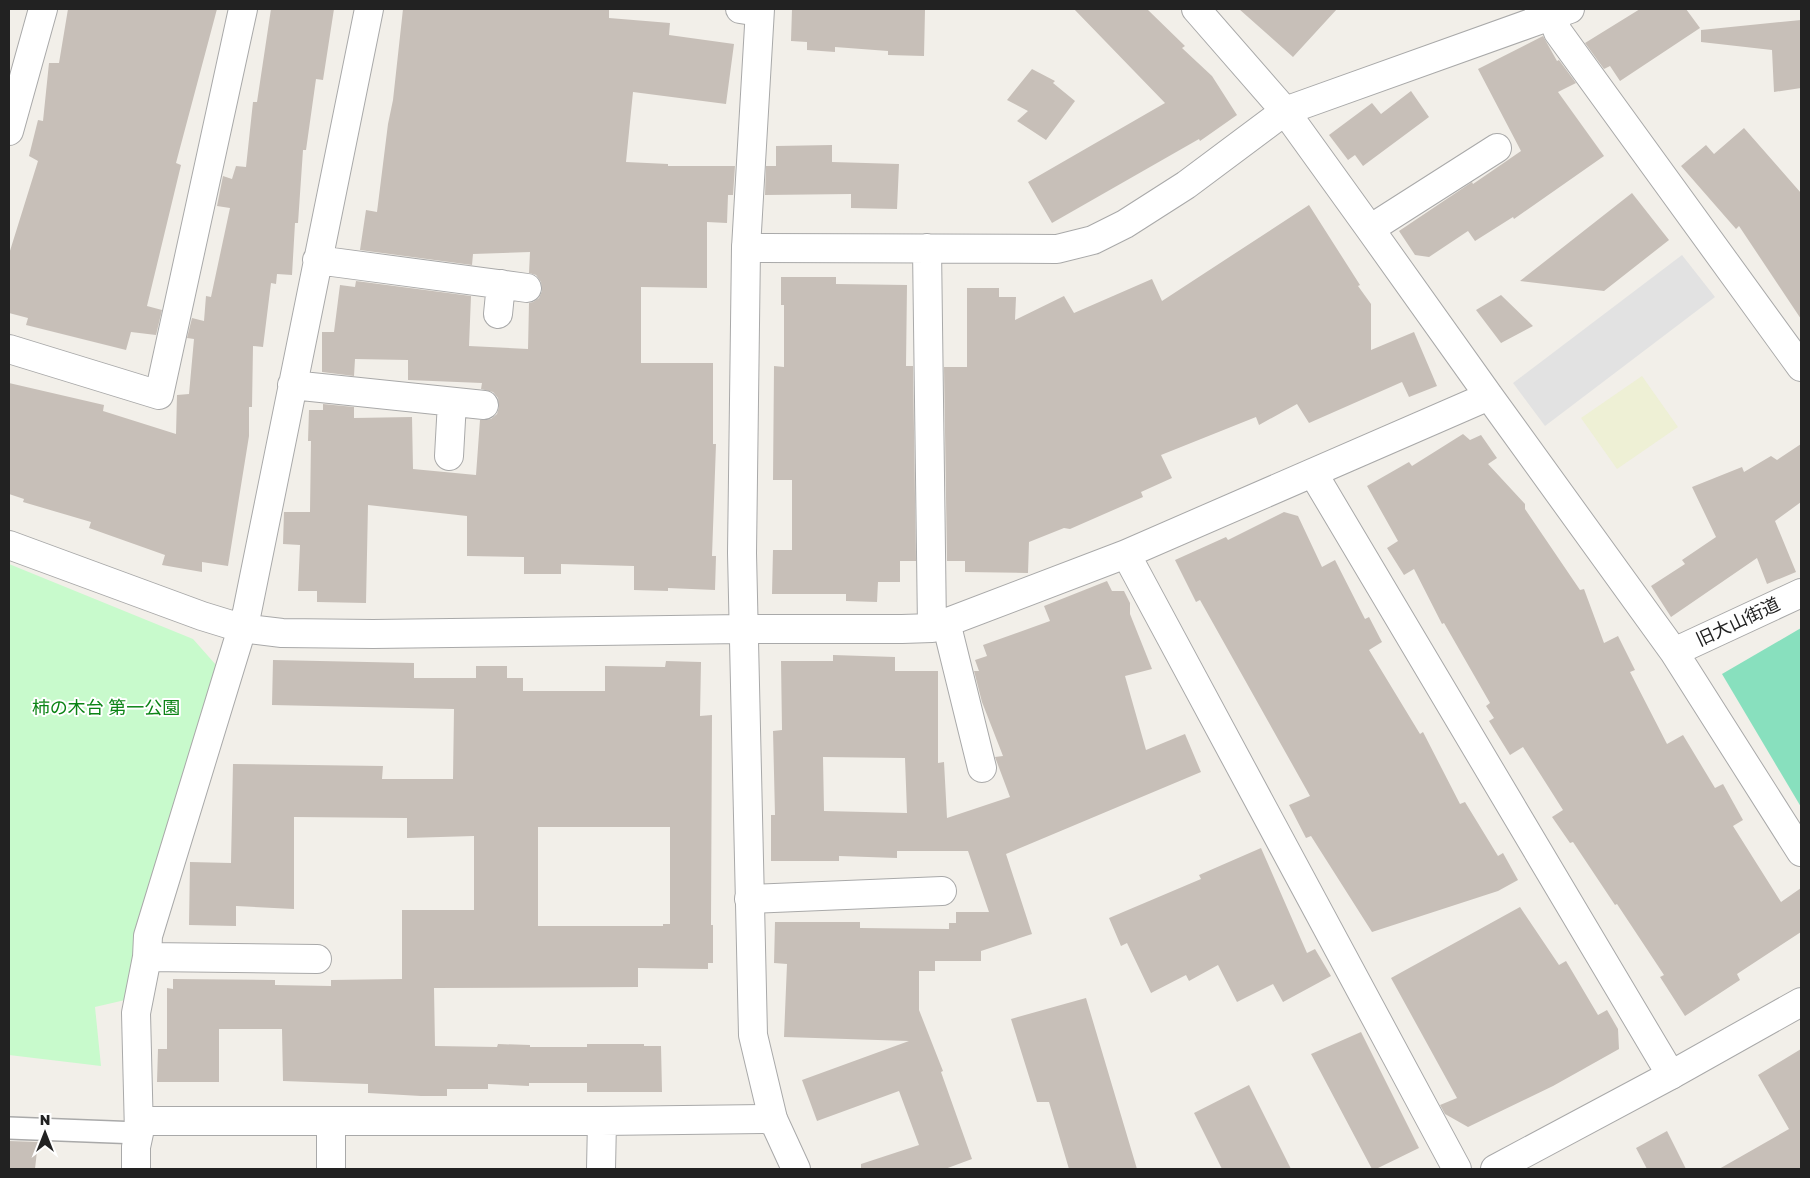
<svg xmlns="http://www.w3.org/2000/svg" width="1810" height="1178" font-family="'Golos Text','Noto Sans JP',sans-serif">
	<style>
		.farmland { fill: #eef0d5 }
		.park { fill: #c8facc }
		.pitch { fill: #88e0be }
		.parking { fill: #e2e2e2 }
		.building { fill: #c7bfb8; fill-rule: evenodd }
		.lines { fill: none; stroke-linecap: round; stroke-linejoin: round }
		.service-casing { stroke: #a9a9a9; stroke-width: 24 }
		.minor-casing { stroke: #a9a9a9; stroke-width: 30 }
		.tertiary-casing { stroke: #a9a9a9; stroke-width: 30 }
		.service { stroke: #fff; stroke-width: 21 }
		.minor { stroke: #fff; stroke-width: 28 }
		.tertiary { stroke: #fff; stroke-width: 28 }
		.labels { text-anchor: middle; stroke-width: 4; stroke-linejoin: round; paint-order: stroke }
		.street-label { font-size: 18px; fill: #222; stroke: #fff }
		.park-label { font-size: 18px; fill: #0c8416; stroke: #fff }
	</style>
	<rect width="100%" height="100%" fill="#f2efe9"/>
	<path class="farmland" d="M 1642,376 L 1678,427 L 1617,469 L 1581,418 Z"/>
	<path class="park" d="M 9,564 L 193,639 L 216,665 L 138,997 L 95,1007 L 101,1066 L 9,1055 Z"/>
	<path class="pitch" d="M 1801,628 L 1801,807 L 1722,674 Z"/>
	<path class="parking" d="M 1682,255 L 1715,297 L 1545,426 L 1513,383 Z"/>
	<path class="building" d="M 68,9 L 217,9 L 176,163 L 181,165 L 147,306 L 162,310 L 156,335 L 131,332 L 126,350 L 26,325 L 28,318 L 9,313 L 9,254 L 38,161 L 29,156 L 38,120 L 43,121 L 49,63 L 59,63 Z
		M 271,9 L 334,9 L 323,80 L 316,79 L 306,150 L 303,150 L 298,223 L 295,223 L 292,275 L 277,274 L 276,284 L 271,283 L 263,347 L 253,346 L 252,407 L 249,407 L 249,436 L 228,566 L 202,562 L 202,572 L 162,565 L 165,555 L 89,528 L 91,522 L 23,502 L 24,499 L 9,494 L 9,383 L 104,405 L 103,411 L 176,434 L 177,395 L 189,394 L 194,339 L 187,338 L 192,318 L 204,321 L 206,296 L 211,297 L 230,208 L 217,206 L 223,176 L 232,179 L 236,166 L 246,167 L 253,102 L 257,102 Z
		M 403,9 L 609,9 L 609,18 L 670,23 L 669,35 L 734,44 L 726,104 L 633,92 L 626,162 L 668,164 L 668,166 L 735,166 L 733,195 L 728,195 L 727,223 L 707,222 L 707,288 L 641,287 L 641,363 L 713,363 L 713,444 L 716,444 L 712,556 L 716,556 L 715,590 L 668,588 L 668,591 L 634,590 L 634,566 L 561,564 L 561,574 L 524,574 L 524,557 L 467,556 L 467,516 L 368,505 L 366,603 L 317,602 L 317,591 L 298,591 L 300,545 L 283,544 L 284,512 L 310,512 L 311,441 L 308,441 L 309,410 L 323,410 L 323,404 L 354,407 L 354,418 L 412,417 L 413,469 L 476,475 L 480,420 L 491,419 L 497,414 L 499,407 L 498,398 L 493,392 L 481,389 L 482,383 L 408,380 L 408,360 L 355,359 L 354,376 L 322,372 L 322,332 L 334,332 L 340,285 L 355,287 L 356,281 L 471,296 L 469,346 L 528,349 L 529,303 L 533,302 L 539,298 L 542,291 L 541,282 L 536,275 L 529,273 L 530,252 L 473,254 L 472,265 L 360,250 L 366,210 L 377,212 L 388,124 L 393,100 Z
		M 792,9 L 925,10 L 924,56 L 888,55 L 888,51 L 835,47 L 835,52 L 807,50 L 807,42 L 791,41 Z
		M 1074,9 L 1147,9 L 1185,46 L 1182,48 L 1212,76 L 1237,115 L 1200,141 L 1199,139 L 1052,223 L 1028,182 L 1165,103 Z
		M 1239,9 L 1337,9 L 1293,57 Z
		M 1640,9 L 1686,9 L 1700,28 L 1620,81 L 1610,66 L 1604,69 L 1585,43 Z
		M 1801,20 L 1801,88 L 1774,92 L 1772,50 L 1701,42 L 1701,30 Z
		M 1543,36 L 1557,61 L 1559,60 L 1576,83 L 1558,92 L 1604,156 L 1514,219 L 1513,217 L 1475,241 L 1468,231 L 1429,257 L 1415,255 L 1399,231 L 1472,182 L 1473,184 L 1521,151 L 1478,69 Z
		M 1032,69 L 1055,81 L 1053,83 L 1075,101 L 1046,140 L 1017,121 L 1028,111 L 1007,100 Z
		M 1411,91 L 1429,117 L 1363,166 L 1355,155 L 1348,160 L 1329,135 L 1372,103 L 1381,114 Z
		M 1744,128 L 1801,193 L 1801,319 L 1739,226 L 1736,229 L 1681,166 L 1706,145 L 1714,154 Z
		M 832,145 L 832,162 L 899,164 L 897,209 L 851,208 L 851,194 L 765,195 L 766,166 L 776,166 L 776,146 Z
		M 1632,193 L 1669,240 L 1604,291 L 1520,281 Z
		M 1309,205 L 1360,285 L 1358,286 L 1371,304 L 1371,350 L 1414,332 L 1437,386 L 1409,397 L 1402,382 L 1309,423 L 1297,404 L 1259,425 L 1256,417 L 1161,455 L 1172,478 L 1141,492 L 1143,497 L 1070,529 L 1064,528 L 1029,542 L 1028,573 L 965,572 L 965,561 L 947,561 L 944,367 L 967,367 L 967,288 L 999,288 L 999,297 L 1016,297 L 1015,320 L 1064,296 L 1074,313 L 1152,279 L 1162,301 Z
		M 781,277 L 836,277 L 836,284 L 907,285 L 906,366 L 913,366 L 916,561 L 900,561 L 900,582 L 878,582 L 877,602 L 846,601 L 846,594 L 772,594 L 773,550 L 792,550 L 792,480 L 773,480 L 774,366 L 784,367 L 784,305 L 781,305 Z
		M 1501,295 L 1533,326 L 1501,343 L 1476,310 Z
		M 1463,434 L 1470,440 L 1481,435 L 1497,458 L 1488,464 L 1525,504 L 1525,509 L 1580,590 L 1584,589 L 1604,643 L 1618,636 L 1635,670 L 1630,672 L 1667,744 L 1683,735 L 1715,788 L 1723,784 L 1743,820 L 1733,826 L 1781,902 L 1801,888 L 1801,932 L 1737,974 L 1740,980 L 1685,1016 L 1660,977 L 1664,975 L 1617,904 L 1615,905 L 1573,842 L 1570,843 L 1552,817 L 1563,810 L 1523,747 L 1510,755 L 1489,721 L 1494,718 L 1486,706 L 1490,703 L 1444,623 L 1442,624 L 1414,569 L 1404,575 L 1387,548 L 1398,541 L 1367,486 L 1409,462 L 1412,466 Z
		M 1801,444 L 1801,502 L 1775,521 L 1796,572 L 1767,584 L 1757,558 L 1671,617 L 1651,586 L 1685,564 L 1682,560 L 1716,537 L 1692,487 L 1742,467 L 1744,472 L 1771,456 L 1777,460 Z
		M 1284,512 L 1298,516 L 1322,567 L 1335,560 L 1365,619 L 1369,617 L 1382,642 L 1369,650 L 1420,734 L 1423,732 L 1460,804 L 1465,802 L 1498,856 L 1503,853 L 1518,880 L 1498,891 L 1372,932 L 1311,836 L 1306,838 L 1289,805 L 1310,796 L 1200,600 L 1196,602 L 1175,560 L 1226,537 L 1228,540 Z
		M 1107,581 L 1112,591 L 1124,591 L 1130,603 L 1130,614 L 1152,669 L 1125,676 L 1146,750 L 1185,734 L 1201,772 L 1006,854 L 1032,934 L 981,951 L 981,961 L 935,961 L 935,971 L 919,971 L 919,1010 L 943,1071 L 941,1072 L 972,1159 L 945,1169 L 861,1169 L 861,1164 L 919,1145 L 899,1091 L 817,1121 L 802,1080 L 909,1041 L 784,1037 L 787,964 L 774,963 L 775,922 L 860,922 L 860,928 L 949,929 L 949,923 L 956,923 L 956,912 L 989,912 L 968,851 L 897,851 L 897,858 L 839,856 L 839,861 L 771,861 L 771,815 L 775,815 L 773,731 L 782,730 L 781,661 L 833,661 L 833,655 L 895,657 L 895,671 L 938,671 L 938,763 L 944,762 L 947,818 L 1010,797 L 995,757 L 1003,756 L 982,702 L 974,671 L 979,671 L 975,660 L 987,656 L 983,645 L 1050,621 L 1044,606 ZM 823,757 L 905,758 L 907,813 L 824,811 Z
		M 273,660 L 414,663 L 414,678 L 476,678 L 476,666 L 507,666 L 507,678 L 523,678 L 523,691 L 605,691 L 605,666 L 665,667 L 666,661 L 701,662 L 700,716 L 712,715 L 711,925 L 713,925 L 713,963 L 708,963 L 708,969 L 638,968 L 638,987 L 434,988 L 435,1046 L 497,1047 L 498,1044 L 530,1045 L 530,1047 L 587,1047 L 587,1044 L 644,1044 L 644,1046 L 661,1046 L 662,1092 L 587,1092 L 587,1083 L 529,1083 L 529,1086 L 488,1084 L 488,1089 L 447,1089 L 447,1096 L 421,1096 L 368,1093 L 368,1084 L 283,1081 L 282,1029 L 219,1029 L 219,1082 L 157,1082 L 158,1049 L 167,1049 L 167,988 L 173,989 L 173,979 L 275,980 L 275,985 L 331,986 L 331,980 L 402,979 L 402,910 L 474,910 L 474,836 L 407,838 L 407,818 L 294,817 L 294,909 L 236,906 L 236,926 L 189,925 L 190,862 L 231,863 L 233,764 L 383,766 L 382,779 L 453,779 L 454,709 L 272,705 ZM 538,827 L 670,827 L 670,924 L 663,924 L 663,926 L 538,926 Z
		M 1261,848 L 1307,953 L 1315,949 L 1331,976 L 1283,1002 L 1273,984 L 1237,1002 L 1218,965 L 1189,981 L 1186,975 L 1151,993 L 1127,943 L 1121,946 L 1109,918 L 1201,879 L 1199,875 Z
		M 1520,907 L 1559,965 L 1566,961 L 1598,1015 L 1607,1010 L 1618,1029 L 1619,1049 L 1553,1086 L 1468,1127 L 1445,1114 L 1440,1105 L 1457,1098 L 1391,978 Z
		M 1086,998 L 1137,1169 L 1069,1169 L 1049,1102 L 1037,1102 L 1011,1019 Z
		M 1361,1032 L 1419,1148 L 1376,1169 L 1372,1169 L 1311,1054 Z
		M 1801,1049 L 1801,1169 L 1719,1169 L 1789,1129 L 1758,1075 Z
		M 1249,1085 L 1291,1169 L 1222,1169 L 1194,1113 Z
		M 1667,1131 L 1686,1169 L 1647,1169 L 1636,1148 Z
		M 9,1141 L 38,1142 L 35,1169 L 9,1169 Z"/>
	<g class="lines">
		<g class="service-casing">
			<path id="service" d="M 9,1128 L 139,1133"/>
		</g>
		<g class="minor-casing">
			<path id="minor" d="M 740,9 L 759,12
				M 1196,9 L 1285,111 L 1370,229 L 1489,396 L 1674,652 L 1801,852
				M 1552,9 L 1552,16 L 1558,32 L 1801,367
				M 9,131 L 43,9
				M 1370,229 L 1497,148
				M 746,248 L 1057,249 L 1093,240 L 1125,224 L 1186,185 L 1285,111 L 1570,9
				M 927,248 L 932,628
				M 317,260 L 527,288
				M 498,314 L 501,284
				M 9,349 L 159,395 L 243,9
				M 292,385 L 484,405
				M 449,456 L 452,402
				M 1313,473 L 1671,1075
				M 1126,554 L 1457,1169
				M 946,622 L 982,768
				M 742,629 L 902,629 L 932,628 L 1126,554 L 1489,396
				M 1674,652 L 1801,593
				M 749,899 L 942,891
				M 147,957 L 317,959
				M 139,1121 L 602,1121 L 773,1119
				M 136,1169 L 136,1147 L 139,1133 L 136,1013 L 147,957 L 148,936 L 247,612 L 369,9
				M 331,1169 L 331,1121
				M 601,1169 L 602,1121"/>
		</g>
		<g class="tertiary-casing">
			<path id="tertiary" d="M 760,9 L 746,248 L 742,553 L 753,1035 L 773,1119 L 796,1169
				M 9,545 L 202,616 L 241,628 L 282,633 L 373,634 L 742,629
				M 1495,1169 L 1671,1075 L 1801,1002"/>
		</g>
		<use href="#service" class="service"/>
		<use href="#minor" class="minor"/>
		<use href="#tertiary" class="tertiary"/>
	</g>
	<g class="labels">
		<g class="street-label">
			<text transform="translate(1738 622) rotate(-25)" y="6">旧大山街道</text>
		</g>
		<g class="park-label">
			<text x="106" y="714">柿の木台 第一公園</text>
		</g>
	</g>
	<rect width="1810" height="1178" fill="none" stroke="#222222" stroke-width="20"/>
	<g transform="translate(45 1133)" stroke="#ffffff" stroke-width="4" paint-order="stroke">
	<path d="M0-4L9 19L0 12L-9 19Z" fill="#222222"/>
	<text y="-8" font-size="14" font-weight="bold" text-anchor="middle" fill="#222222">N</text>
	</g>
</svg>
